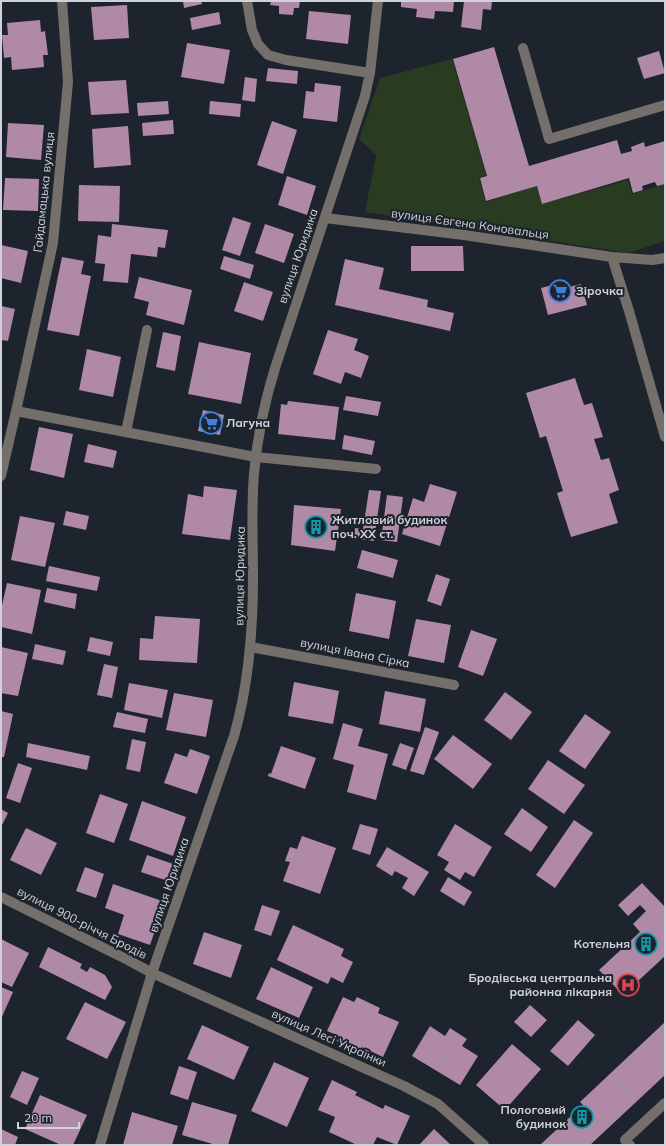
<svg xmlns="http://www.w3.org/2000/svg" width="666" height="1146" font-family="Mulish,sans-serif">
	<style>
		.green { fill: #293b21 }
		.building { fill: #b089a6 }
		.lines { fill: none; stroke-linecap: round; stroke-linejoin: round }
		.minor { stroke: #756f6c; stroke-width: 10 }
		.labels { text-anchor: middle; stroke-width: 4; stroke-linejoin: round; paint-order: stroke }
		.street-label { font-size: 12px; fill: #cfd3d9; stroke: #1e242d }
		.poi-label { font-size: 12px; font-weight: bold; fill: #cfd3d9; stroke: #1e242d; text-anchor: start }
	</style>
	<rect width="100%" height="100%" fill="#1e242d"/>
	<path class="green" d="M 452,59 L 486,175 L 479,178 L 486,202 L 537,186 L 542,204 L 628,180 L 632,194 L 665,184 L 665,241 L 628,253 L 365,212 L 376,155 L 359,139 L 380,78 Z"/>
	<path class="building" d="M 183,1 L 201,1 L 202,4 L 184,8 Z
		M 271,1 L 300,1 L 299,8 L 294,8 L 293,15 L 279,14 L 279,6 L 270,5 Z
		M 401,1 L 454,1 L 453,12 L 435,11 L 434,19 L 416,17 L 417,9 L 401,7 Z
		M 464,1 L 492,1 L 491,10 L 483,9 L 481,30 L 461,27 Z
		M 127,5 L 129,38 L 94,40 L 91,7 Z
		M 309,11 L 351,15 L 348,44 L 306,39 Z
		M 219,12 L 221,24 L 192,30 L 190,18 Z
		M 40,20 L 41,32 L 45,31 L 48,55 L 43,55 L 44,67 L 12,70 L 11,57 L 4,58 L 2,35 L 8,35 L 7,23 Z
		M 187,43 L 230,50 L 224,84 L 181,77 Z
		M 494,47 L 529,166 L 617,140 L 621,154 L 632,151 L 631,147 L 644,142 L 645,147 L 665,141 L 665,184 L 657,186 L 655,182 L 642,186 L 643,190 L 633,193 L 629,178 L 542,204 L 537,186 L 486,201 L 480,178 L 487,176 L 453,59 Z
		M 659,51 L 665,73 L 644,79 L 637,58 Z
		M 268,68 L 298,71 L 297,84 L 266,81 Z
		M 245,77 L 257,79 L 255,102 L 242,100 Z
		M 126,80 L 129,113 L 91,115 L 88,82 Z
		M 315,83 L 341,86 L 337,122 L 303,118 L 306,91 L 314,92 Z
		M 168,101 L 169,114 L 138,116 L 137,103 Z
		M 210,101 L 241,104 L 240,117 L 209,114 Z
		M 173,120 L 174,134 L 143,136 L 142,123 Z
		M 272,121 L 297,130 L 283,174 L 257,165 Z
		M 8,123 L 44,125 L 41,160 L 6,157 Z
		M 128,126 L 131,165 L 94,168 L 92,129 Z
		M 287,176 L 316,186 L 307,215 L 278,205 Z
		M 5,178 L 39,179 L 38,211 L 3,210 Z
		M 79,185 L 120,186 L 119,222 L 78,221 Z
		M 233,217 L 251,223 L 240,256 L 222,250 Z
		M 112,224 L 168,230 L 165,248 L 158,247 L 157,257 L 131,254 L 128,283 L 103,281 L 105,264 L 95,263 L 98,235 L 111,237 Z
		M 265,224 L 294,234 L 284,263 L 255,253 Z
		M 1,245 L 28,251 L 21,283 L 1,278 Z
		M 411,246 L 463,246 L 464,271 L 411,271 Z
		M 224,256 L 254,265 L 250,279 L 220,269 Z
		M 62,257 L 84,261 L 81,274 L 91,276 L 79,336 L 47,330 Z
		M 345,259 L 384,268 L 379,289 L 428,300 L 427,307 L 454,313 L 450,331 L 335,305 Z
		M 139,277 L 192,290 L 184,325 L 146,315 L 149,302 L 134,298 Z
		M 244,282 L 273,292 L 263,321 L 234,311 Z
		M 564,282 L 565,288 L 581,284 L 587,305 L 548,315 L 541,288 Z
		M 1,306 L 15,309 L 8,341 L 1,340 Z
		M 328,330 L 358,339 L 354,350 L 369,356 L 361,378 L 345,372 L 341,384 L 313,374 Z
		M 163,332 L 181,336 L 175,371 L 156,367 Z
		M 199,342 L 251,353 L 241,404 L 188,394 Z
		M 87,349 L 121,357 L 113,397 L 79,390 Z
		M 575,378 L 584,405 L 592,403 L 603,437 L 594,439 L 601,460 L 609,458 L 619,490 L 609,494 L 618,523 L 571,537 L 557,493 L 563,491 L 546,436 L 540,438 L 526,393 Z
		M 346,396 L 381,402 L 378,416 L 343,410 Z
		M 288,401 L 339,407 L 335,440 L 278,434 L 281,404 L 287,405 Z
		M 203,410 L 224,415 L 220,435 L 198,431 Z
		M 39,427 L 73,434 L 64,478 L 30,470 Z
		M 344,435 L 375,441 L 372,455 L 342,449 Z
		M 88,444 L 117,451 L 113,468 L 84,462 Z
		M 430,484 L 457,492 L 440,546 L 402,534 L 413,498 L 424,502 Z
		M 204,486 L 237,490 L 230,540 L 182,534 L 188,494 L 203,497 Z
		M 369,490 L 381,491 L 374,541 L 354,538 L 355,528 L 363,529 Z
		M 387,495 L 403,497 L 397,542 L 381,540 Z
		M 294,505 L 341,509 L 335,551 L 291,545 Z
		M 66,511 L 89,516 L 86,530 L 63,525 Z
		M 20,516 L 55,523 L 45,567 L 11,560 Z
		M 362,550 L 398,560 L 393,578 L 357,568 Z
		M 49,566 L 100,577 L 97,591 L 46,581 Z
		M 436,574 L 450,579 L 441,606 L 427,601 Z
		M 7,583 L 41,590 L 32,634 L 1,627 L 1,610 Z
		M 47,588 L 77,594 L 75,609 L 44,602 Z
		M 356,593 L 396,601 L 389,639 L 349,631 Z
		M 155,616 L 200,619 L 197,663 L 139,660 L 140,638 L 153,639 Z
		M 416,619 L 451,625 L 444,663 L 408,656 Z
		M 471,630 L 497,639 L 483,676 L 458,667 Z
		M 90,637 L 113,642 L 110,656 L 87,651 Z
		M 35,644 L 66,651 L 63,665 L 32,659 Z
		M 1,647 L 28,653 L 18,696 L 1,693 Z
		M 104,664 L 118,667 L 112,698 L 97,695 Z
		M 294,682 L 339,691 L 333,724 L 288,716 Z
		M 129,683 L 168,690 L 162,718 L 124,710 Z
		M 385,691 L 426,699 L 420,732 L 379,724 Z
		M 505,692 L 532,712 L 511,740 L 484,720 Z
		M 174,693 L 213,700 L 206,737 L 166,730 Z
		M 1,711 L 13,714 L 4,757 L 1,757 Z
		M 117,712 L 148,719 L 145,733 L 113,727 Z
		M 585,714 L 611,732 L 585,769 L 559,751 Z
		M 343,723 L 363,729 L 358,746 L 388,754 L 376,800 L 347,792 L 354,765 L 333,759 Z
		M 425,727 L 439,732 L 424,775 L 410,771 Z
		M 453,735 L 492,764 L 473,789 L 434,759 Z
		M 132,739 L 146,742 L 140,772 L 126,769 Z
		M 28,743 L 90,756 L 87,770 L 26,757 Z
		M 400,743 L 414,748 L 406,770 L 392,765 Z
		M 281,746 L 316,758 L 305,789 L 268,776 L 269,773 L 271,774 Z
		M 190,749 L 210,756 L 197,794 L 164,783 L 175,753 L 187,757 Z
		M 548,760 L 585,785 L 564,814 L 528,789 Z
		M 18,763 L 32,768 L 20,803 L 6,798 Z
		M 100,794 L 128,804 L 114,843 L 86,833 Z
		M 142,801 L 186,817 L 173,856 L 129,840 Z
		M 522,808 L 548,827 L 531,852 L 504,834 Z
		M 1,809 L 8,813 L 1,827 Z
		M 574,820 L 593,833 L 555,888 L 536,875 Z
		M 360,824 L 378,829 L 370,855 L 352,849 Z
		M 455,824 L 492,847 L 474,877 L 465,872 L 460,880 L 444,870 L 449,862 L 437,855 Z
		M 26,828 L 57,843 L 41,875 L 10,860 Z
		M 302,836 L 336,848 L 320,894 L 283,881 L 290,862 L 285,861 L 290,847 L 297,849 Z
		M 387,847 L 429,872 L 414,896 L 402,888 L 408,878 L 395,871 L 392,876 L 376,866 Z
		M 147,855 L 176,865 L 171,882 L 141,872 Z
		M 85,867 L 104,874 L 96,898 L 76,891 Z
		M 448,877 L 472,892 L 464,906 L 440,891 Z
		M 642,883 L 665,907 L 665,956 L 623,995 L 599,970 L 640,932 L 633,924 L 646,911 L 640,905 L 628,916 L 618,905 Z
		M 113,884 L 165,902 L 150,945 L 118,934 L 124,915 L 105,908 Z
		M 262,905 L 280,911 L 271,936 L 254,930 Z
		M 293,925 L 344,949 L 341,956 L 353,962 L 343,983 L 331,977 L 328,984 L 277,960 Z
		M 204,932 L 242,945 L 231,978 L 193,964 Z
		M 1,939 L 29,953 L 12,987 L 1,982 Z
		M 48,947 L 82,964 L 80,968 L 87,972 L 90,967 L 105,975 L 112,987 L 105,1000 L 39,967 Z
		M 271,967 L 313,987 L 299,1018 L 256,999 Z
		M 1,987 L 13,992 L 1,1019 Z
		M 343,997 L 354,1002 L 357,997 L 380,1008 L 378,1013 L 399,1022 L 383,1057 L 362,1047 L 360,1052 L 337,1041 L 339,1036 L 327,1031 Z
		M 85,1002 L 126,1022 L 107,1059 L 66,1039 Z
		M 530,1005 L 547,1020 L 531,1037 L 514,1022 Z
		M 578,1020 L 595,1035 L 568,1066 L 550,1051 Z
		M 665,1022 L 665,1075 L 590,1145 L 540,1145 L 583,1105 L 580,1102 Z
		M 202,1025 L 249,1047 L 234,1080 L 187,1059 Z
		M 430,1026 L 445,1036 L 450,1028 L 467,1039 L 462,1046 L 478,1056 L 460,1085 L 412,1056 Z
		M 512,1044 L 541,1069 L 505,1110 L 476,1085 Z
		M 274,1062 L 309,1078 L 287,1127 L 251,1111 Z
		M 179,1066 L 197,1072 L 188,1100 L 170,1094 Z
		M 22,1071 L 39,1078 L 27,1105 L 10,1097 Z
		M 332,1080 L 357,1092 L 355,1095 L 383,1109 L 385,1105 L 410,1116 L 397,1145 L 377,1137 L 373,1145 L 357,1145 L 329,1132 L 335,1117 L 318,1110 Z
		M 40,1095 L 87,1115 L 73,1145 L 61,1145 L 25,1129 Z
		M 192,1102 L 237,1115 L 228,1145 L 216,1145 L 182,1135 Z
		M 132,1112 L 178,1126 L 172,1145 L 123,1145 Z
		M 1,1129 L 18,1137 L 15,1145 L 1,1145 Z
		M 434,1129 L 451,1145 L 419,1145 Z"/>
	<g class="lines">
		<path class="minor" d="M 247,1 L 252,30 L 258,44 L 268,55 L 286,60 L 370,73
			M 523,48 L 549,139 L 665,105
			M 325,218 L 464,235 L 612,257 L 652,260 L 665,258
			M 612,257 L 629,311 L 665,437
			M 16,411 L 256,457 L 376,469
			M 126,432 L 147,330
			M 1,476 L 16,411 L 53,243 L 68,82 L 62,1
			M 251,647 L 454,685
			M 1,897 L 128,960 L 152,973 L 404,1086 L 438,1104 L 484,1145
			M 100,1145 L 152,973 L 234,736 C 249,684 253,631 253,577 C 253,543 251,508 254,474 C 257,438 265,400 276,365 L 365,96 L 370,73 L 378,1
			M 630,1145 L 625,1140 L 665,1103"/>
	</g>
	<defs>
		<g id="supermarket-ring" transform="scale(1.15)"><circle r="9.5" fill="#1e242d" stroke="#3f7fe0" stroke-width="1.5"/><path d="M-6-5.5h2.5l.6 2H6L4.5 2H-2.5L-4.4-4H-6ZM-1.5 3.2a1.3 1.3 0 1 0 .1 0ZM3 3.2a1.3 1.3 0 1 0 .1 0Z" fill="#3f7fe0"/></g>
		<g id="building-ring" transform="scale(1.15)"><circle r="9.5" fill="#1e242d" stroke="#0f9aa8" stroke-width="1.5"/><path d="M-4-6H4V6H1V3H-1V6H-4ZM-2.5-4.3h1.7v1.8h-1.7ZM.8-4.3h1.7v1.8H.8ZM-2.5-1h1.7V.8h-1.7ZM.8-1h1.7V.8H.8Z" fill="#0f9aa8"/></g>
		<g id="hospital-ring" transform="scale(1.15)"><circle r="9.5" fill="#1e242d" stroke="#e0444e" stroke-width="1.5"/><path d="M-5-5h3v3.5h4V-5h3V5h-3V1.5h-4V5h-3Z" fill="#e0444e"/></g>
	</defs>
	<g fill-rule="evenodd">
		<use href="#supermarket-ring" x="560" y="291"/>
		<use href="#supermarket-ring" x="211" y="423"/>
		<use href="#building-ring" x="316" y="527"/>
		<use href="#building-ring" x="646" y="944"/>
		<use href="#hospital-ring" x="628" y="985"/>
		<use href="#building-ring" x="582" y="1117"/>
	</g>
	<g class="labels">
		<g class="street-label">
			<text transform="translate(44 192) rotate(-84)" y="4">Гайдамацька вулиця</text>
			<text transform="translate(470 224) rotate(8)" y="4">вулиця Євгена Коновальця</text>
			<text transform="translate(298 256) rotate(-71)" y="4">вулиця Юридика</text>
			<text transform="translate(240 576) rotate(-89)" y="4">вулиця Юридика</text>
			<text transform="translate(355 653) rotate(11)" y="4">вулиця Івана Сірка</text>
			<text transform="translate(169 885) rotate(-71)" y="4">вулиця Юридика</text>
			<text transform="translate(82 923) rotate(27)" y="4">вулиця 900-річчя Бродів</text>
			<text transform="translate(329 1038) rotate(24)" y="4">вулиця Лесі Українки</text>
		</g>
		<g class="poi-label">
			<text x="576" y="295">Зірочка</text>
			<text x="226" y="427">Лагуна</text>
			<text x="332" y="524">Житловий будинок<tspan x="332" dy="14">поч. XX ст.</tspan></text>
			<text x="630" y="948" text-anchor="end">Котельня</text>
			<text x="612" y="982" text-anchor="end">Бродівська центральна<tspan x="612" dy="14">районна лікарня</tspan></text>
			<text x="566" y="1114" text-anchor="end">Пологовий<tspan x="566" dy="14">будинок</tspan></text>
		</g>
	</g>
	<rect width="666" height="1146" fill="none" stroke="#cfd3d9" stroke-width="4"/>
	<path d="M18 1122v6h61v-6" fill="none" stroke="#cfd3d9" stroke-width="2"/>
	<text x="24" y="1122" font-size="12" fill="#cfd3d9" stroke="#1e242d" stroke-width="3" paint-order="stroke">20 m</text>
</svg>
